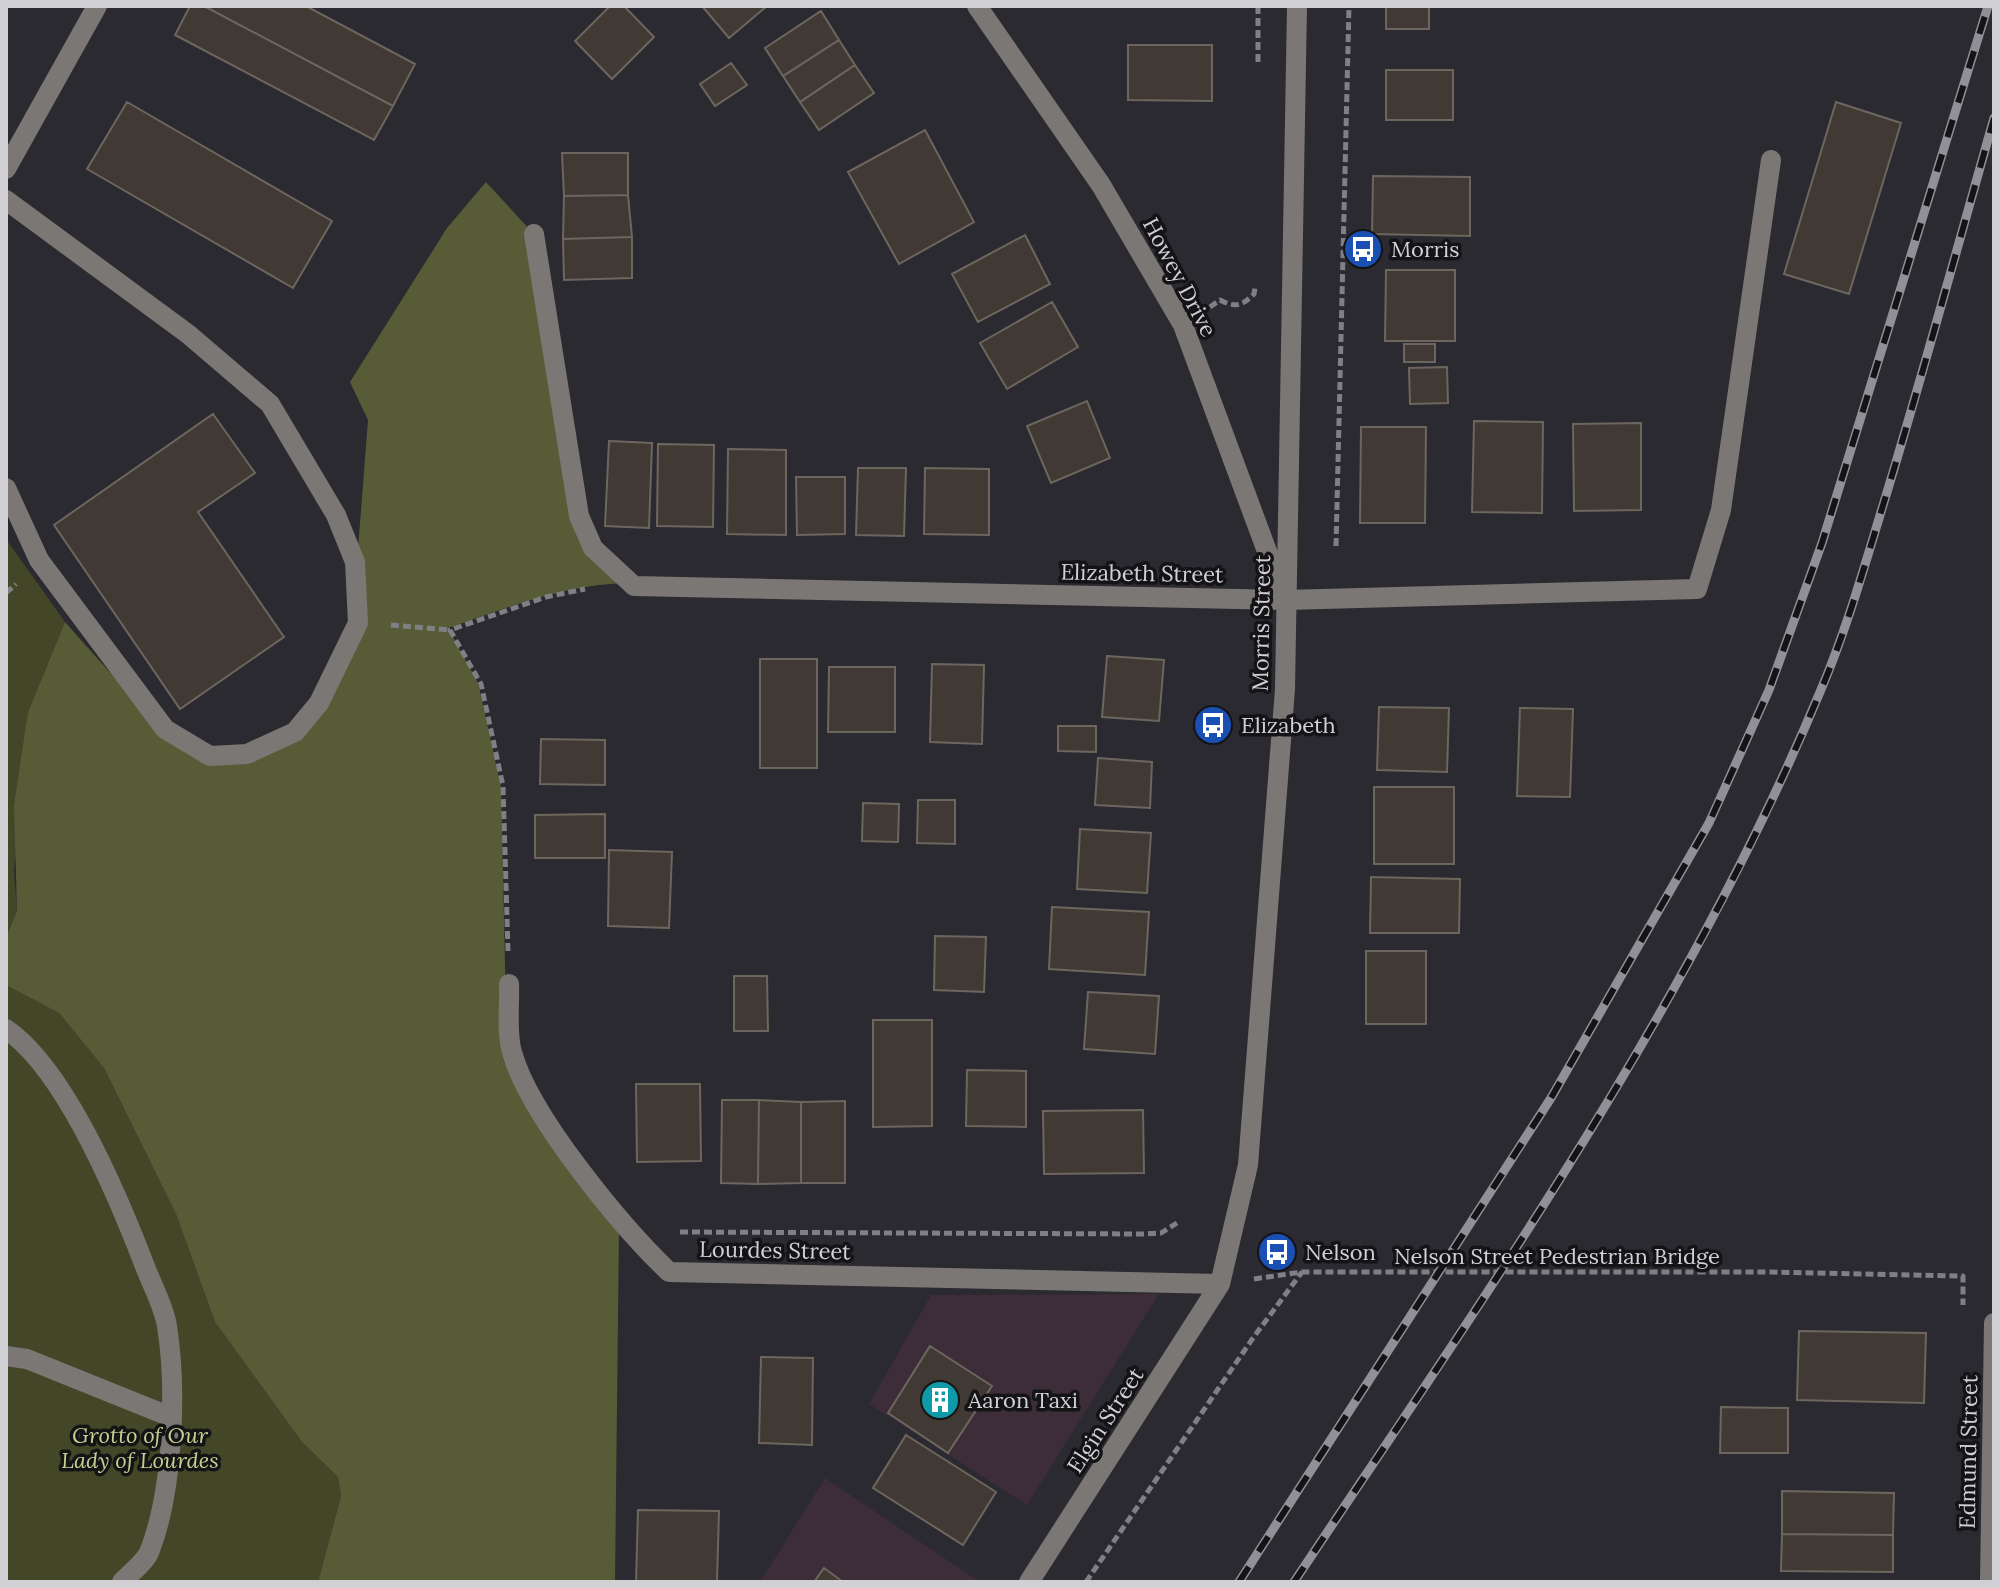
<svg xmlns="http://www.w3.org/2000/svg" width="2000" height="1588" font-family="Lora,serif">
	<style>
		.commercial { fill: #3c2d39 }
		.green { fill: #434728 }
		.forest { fill: #575c37 }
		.building { fill: #413a34; stroke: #6d665f; stroke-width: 2 }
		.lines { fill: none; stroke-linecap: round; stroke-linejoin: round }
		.path { stroke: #807f85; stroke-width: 5; stroke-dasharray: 8 4; stroke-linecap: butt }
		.minor { stroke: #7b7774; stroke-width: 20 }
		.rail-casing { stroke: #919096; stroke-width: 9 }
		.rail { stroke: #141316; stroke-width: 6; stroke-dasharray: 18; stroke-linecap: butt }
		.labels { text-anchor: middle; stroke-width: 7; stroke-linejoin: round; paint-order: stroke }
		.poi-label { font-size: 22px; fill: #d1d0d5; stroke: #141316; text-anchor: start }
		.street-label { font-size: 22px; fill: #d1d0d5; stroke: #141316 }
		.park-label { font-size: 22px; font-style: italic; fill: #c7cf8f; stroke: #141316 }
	</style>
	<rect width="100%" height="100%" fill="#2b2a31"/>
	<path class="commercial" d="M 1159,1294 L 1027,1505 L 869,1404 L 931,1295 Z
		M 825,1478 L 977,1580 L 976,1582 L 760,1582 Z"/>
	<path class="green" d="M 6,539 L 65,622 L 28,712 L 14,870 L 17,911 L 6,937 Z
		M 6,985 L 59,1013 L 104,1068 L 176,1214 L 215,1322 L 302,1442 L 338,1477 L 341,1496 L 318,1582 L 6,1582 Z"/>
	<path class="forest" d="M 486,182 L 532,232 L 577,517 L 628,583 C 565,584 506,608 448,628 L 478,683 L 501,787 L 507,1052 L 619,1227 L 615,1582 L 318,1582 L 341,1496 L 338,1477 L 302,1442 L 215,1322 L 176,1214 L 104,1068 L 59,1013 L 6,985 L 6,937 L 17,911 L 14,806 L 28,712 L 65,622 L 162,731 L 209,759 L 298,735 L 360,629 L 357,562 L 368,420 L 350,382 L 447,228 Z"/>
	<path class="building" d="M 190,6 L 204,6 L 393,106 L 374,140 L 175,35 Z
		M 204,6 L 306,6 L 415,64 L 393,106 Z
		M 610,6 L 624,6 L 654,37 L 612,79 L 575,41 Z
		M 702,6 L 767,6 L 729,38 Z
		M 1386,6 L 1429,6 L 1429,29 L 1386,29 Z
		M 821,11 L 839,40 L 783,76 L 765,48 Z
		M 839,40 L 855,65 L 800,102 L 783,76 Z
		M 1128,45 L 1212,45 L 1212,101 L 1128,100 Z
		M 731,63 L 747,85 L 715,106 L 700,84 Z
		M 855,65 L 874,93 L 819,130 L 800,102 Z
		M 1386,70 L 1453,70 L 1453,120 L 1386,120 Z
		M 127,102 L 332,221 L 293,288 L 87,169 Z
		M 1836,102 L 1901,123 L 1849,294 L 1784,274 Z
		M 925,130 L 974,222 L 899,264 L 848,172 Z
		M 562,153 L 628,153 L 628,195 L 564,196 Z
		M 1373,176 L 1470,177 L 1470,236 L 1372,234 Z
		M 628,195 L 632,237 L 563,239 L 564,196 Z
		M 1025,235 L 1050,284 L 978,322 L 952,274 Z
		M 632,237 L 632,278 L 564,280 L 563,239 Z
		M 1386,270 L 1455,270 L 1455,341 L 1385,341 Z
		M 1052,302 L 1078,347 L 1007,389 L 980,343 Z
		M 1404,344 L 1435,344 L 1435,362 L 1404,362 Z
		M 1447,367 L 1448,403 L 1410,404 L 1409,368 Z
		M 1087,401 L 1110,458 L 1051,483 L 1027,426 Z
		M 213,414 L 255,473 L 198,512 L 284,637 L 180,709 L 54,525 Z
		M 1474,421 L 1543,422 L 1542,513 L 1472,512 Z
		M 1641,423 L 1641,510 L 1574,511 L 1573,424 Z
		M 1361,427 L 1426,427 L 1425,523 L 1360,523 Z
		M 609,441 L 652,443 L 649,528 L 605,526 Z
		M 658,444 L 714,445 L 713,527 L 657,526 Z
		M 728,449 L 786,450 L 786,535 L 727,534 Z
		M 858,468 L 906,468 L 904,536 L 856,535 Z
		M 925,468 L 989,469 L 989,535 L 924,534 Z
		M 796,477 L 845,477 L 845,534 L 797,535 Z
		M 1107,656 L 1164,660 L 1159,721 L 1102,717 Z
		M 760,659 L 817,659 L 817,768 L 760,768 Z
		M 932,664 L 984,665 L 982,744 L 930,742 Z
		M 829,667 L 895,667 L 895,732 L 828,732 Z
		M 1379,707 L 1449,708 L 1447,772 L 1377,770 Z
		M 1520,708 L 1573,709 L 1570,797 L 1517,796 Z
		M 1058,726 L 1096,726 L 1096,752 L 1058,751 Z
		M 541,739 L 605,740 L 605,785 L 540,784 Z
		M 1098,758 L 1152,762 L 1150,808 L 1095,805 Z
		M 1374,787 L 1454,787 L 1454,864 L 1374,864 Z
		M 918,800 L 955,800 L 955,844 L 917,843 Z
		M 863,803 L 899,804 L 898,842 L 862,841 Z
		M 605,814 L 605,858 L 535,858 L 535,815 Z
		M 1080,829 L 1151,833 L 1147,893 L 1077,889 Z
		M 609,850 L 672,852 L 669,928 L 608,926 Z
		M 1371,877 L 1460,879 L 1459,933 L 1370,933 Z
		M 1052,907 L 1149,912 L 1145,975 L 1049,969 Z
		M 935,936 L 986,937 L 984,992 L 934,990 Z
		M 1366,951 L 1426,951 L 1426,1024 L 1366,1024 Z
		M 734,976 L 767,976 L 768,1031 L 734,1031 Z
		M 1088,992 L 1159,996 L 1155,1054 L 1084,1049 Z
		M 873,1020 L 932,1020 L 932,1126 L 873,1127 Z
		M 967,1070 L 1026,1071 L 1026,1127 L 966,1126 Z
		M 636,1084 L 700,1084 L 701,1161 L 637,1162 Z
		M 722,1100 L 759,1100 L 758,1184 L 721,1183 Z
		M 759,1100 L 801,1102 L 801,1183 L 758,1184 Z
		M 845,1101 L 845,1183 L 801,1183 L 801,1102 Z
		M 1143,1110 L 1144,1173 L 1044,1174 L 1043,1111 Z
		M 1799,1331 L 1926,1333 L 1924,1403 L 1797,1400 Z
		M 930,1346 L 992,1386 L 948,1453 L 888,1413 Z
		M 761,1357 L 813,1358 L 812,1445 L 759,1443 Z
		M 1721,1407 L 1788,1408 L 1788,1453 L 1720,1453 Z
		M 906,1435 L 996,1492 L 963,1545 L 873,1488 Z
		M 1782,1491 L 1894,1493 L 1893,1535 L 1782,1534 Z
		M 638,1510 L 719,1511 L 717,1582 L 636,1582 Z
		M 1782,1534 L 1893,1535 L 1893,1572 L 1781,1571 Z
		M 824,1568 L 843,1582 L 814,1582 Z"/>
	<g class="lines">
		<path class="path" d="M 1258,62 L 1258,6
			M 1210,307 L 1220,300 C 1235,308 1242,306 1254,294 L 1255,288
			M 1336,546 L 1349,6
			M 6,593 L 16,584
			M 391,625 L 450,630
			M 508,951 L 503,786 L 481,684 L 450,630 L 546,597 L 585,589
			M 680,1232 L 1142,1234 L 1161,1233 L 1177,1223
			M 1254,1279 L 1302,1272 L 1770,1272 L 1963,1276 L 1963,1305
			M 1086,1582 L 1253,1338 L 1302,1272"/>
		<path class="minor" d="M 977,6 L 1101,185 L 1183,325 L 1281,589
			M 6,169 L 97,6
			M 6,200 L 188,334 L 270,404 L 336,515 L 355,562 L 358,623 L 319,703 L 295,732 L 247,754 L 210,756 L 165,729 L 39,560 L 6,488
			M 534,234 L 579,516 L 593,548 L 634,586 L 1285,600 L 1697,589 L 1721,510 L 1771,160
			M 509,984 C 510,1005 506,1032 512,1052 C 529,1115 621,1226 669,1272 L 1220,1284
			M 6,1029 C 66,1070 120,1201 146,1269 C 153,1287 164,1307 167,1326 C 177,1390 173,1490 150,1550 C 146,1562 130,1573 122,1582
			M 6,1356 L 27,1359 L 171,1417
			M 1029,1582 L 1220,1284 L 1248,1165 L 1285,689 L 1297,6
			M 1990,1582 L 1994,1323"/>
		<g class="rail-casing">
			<path id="rail" d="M 1239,1582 L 1551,1098 L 1709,823 L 1769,690 L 1822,543 L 1988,6
				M 1294,1582 C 1485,1295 1687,1011 1820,692 C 1848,627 1867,557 1888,489 C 1925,366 1959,242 1994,118"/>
		</g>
		<use href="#rail" class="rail"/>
	</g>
	<defs>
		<g id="bus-disc" transform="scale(2)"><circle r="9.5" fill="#1a4fb4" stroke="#141316"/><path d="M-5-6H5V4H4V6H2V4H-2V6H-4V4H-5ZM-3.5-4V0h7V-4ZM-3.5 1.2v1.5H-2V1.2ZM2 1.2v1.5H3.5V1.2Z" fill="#fff"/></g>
		<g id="building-disc" transform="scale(2)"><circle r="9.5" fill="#0f9aa8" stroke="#141316"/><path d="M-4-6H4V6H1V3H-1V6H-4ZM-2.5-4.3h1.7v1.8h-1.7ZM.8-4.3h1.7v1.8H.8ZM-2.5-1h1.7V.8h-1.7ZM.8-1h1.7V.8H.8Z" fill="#fff"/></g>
	</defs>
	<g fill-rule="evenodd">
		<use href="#bus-disc" x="1363" y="249"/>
		<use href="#bus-disc" x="1213" y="725"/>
		<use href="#bus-disc" x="1277" y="1252"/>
		<use href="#building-disc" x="940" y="1400"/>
	</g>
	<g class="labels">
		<g class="poi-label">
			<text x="1391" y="257">Morris</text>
			<text x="1241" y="733">Elizabeth</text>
			<text x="1305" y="1260">Nelson</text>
			<text x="968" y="1408">Aaron Taxi</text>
		</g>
		<g class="street-label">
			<text transform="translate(1180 277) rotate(62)" y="8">Howey Drive</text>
			<text transform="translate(1142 573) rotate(1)" y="8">Elizabeth Street</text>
			<text transform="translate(1261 623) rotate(-89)" y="8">Morris Street</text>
			<text transform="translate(775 1250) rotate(1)" y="8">Lourdes Street</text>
			<text x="1557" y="1264">Nelson Street Pedestrian Bridge</text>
			<text transform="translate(1105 1420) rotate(-57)" y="8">Elgin Street</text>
			<text transform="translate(1968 1452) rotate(-89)" y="8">Edmund Street</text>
		</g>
		<g class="park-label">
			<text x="140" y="1443">Grotto of Our<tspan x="140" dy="25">Lady of Lourdes</tspan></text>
		</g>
	</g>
	<rect width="2000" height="1588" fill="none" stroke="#d1d0d5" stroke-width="16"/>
</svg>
